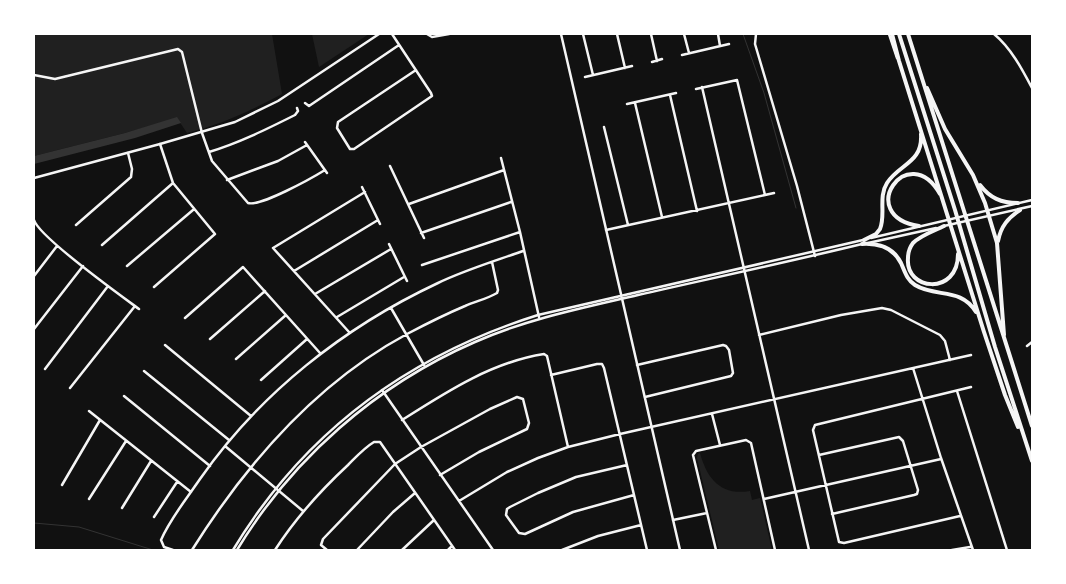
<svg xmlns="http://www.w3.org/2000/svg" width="1066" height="584" font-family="Manrope,sans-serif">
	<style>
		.green { fill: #202020 }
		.water { fill: #333 }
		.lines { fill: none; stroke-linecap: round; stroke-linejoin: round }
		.stream { stroke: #333; stroke-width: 1 }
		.minor { stroke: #f5f5f5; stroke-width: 2.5 }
		.tertiary { stroke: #f5f5f5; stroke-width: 2.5 }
		.motorway { stroke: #f5f5f5; stroke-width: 4 }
	</style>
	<rect width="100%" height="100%" fill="#111"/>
	<path class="green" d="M 34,34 L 272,34 L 282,94 C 252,110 221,125 187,133 L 177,118 L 125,133 L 34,156 Z
		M 312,34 L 369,34 L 319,67 Z
		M 700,453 C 707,479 721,496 750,491 L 752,500 L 760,498 L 772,550 L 719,550 L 697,458 L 698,454 Z"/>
	<path class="water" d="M 177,117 L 181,123 L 135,138 L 34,164 L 34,156 L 125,133 Z"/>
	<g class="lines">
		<path class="stream" d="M 743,34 L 764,93 L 796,208
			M 34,523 L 79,527 L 153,550"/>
		<path class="minor" d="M 392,34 C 405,54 418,73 431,93 L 432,96 L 354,149 L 350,149 L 337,128 L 338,122 L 416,70
			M 427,34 L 432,37 L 449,34
			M 583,34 L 593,75
			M 617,34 L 625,68
			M 651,34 L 657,61
			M 684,34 L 689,53
			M 718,34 L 720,46
			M 756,34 L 755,44 L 797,186 L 815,256
			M 889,34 L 897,58
			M 682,55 L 729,44
			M 652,62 L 662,59
			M 34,75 L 55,79 L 178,49 L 182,52 L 202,133 L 212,161 L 248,203 C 260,207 312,178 325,170
			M 585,77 L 632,66
			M 702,87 L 809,550
			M 696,89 L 737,80 L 765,195
			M 670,95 L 697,211
			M 305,103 L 309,106 L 399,45
			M 635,103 L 662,217
			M 627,104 L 676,93
			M 604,127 L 628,225
			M 305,142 L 327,173
			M 209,152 C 239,143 267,129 295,115 L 298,111 L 297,108
			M 501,158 L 520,232 L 539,317
			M 390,166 L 424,238
			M 227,180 L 278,161 L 307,145
			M 362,187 L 380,224
			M 409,204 L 504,170
			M 34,220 C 39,237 120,295 139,309
			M 76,225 L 131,177 L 132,169 L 128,153
			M 606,230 L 774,193
			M 421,233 L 511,202
			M 389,244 L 407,281
			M 102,245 L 173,183
			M 422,265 L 520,232
			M 127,266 L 193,210
			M 294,271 L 378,220
			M 34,276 L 57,246
			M 154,287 L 215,234 L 173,183 L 160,144
			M 315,294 L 391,249
			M 391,308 L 424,365
			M 337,317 L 404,277
			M 185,318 L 243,267 L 320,353
			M 34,329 L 83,266
			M 349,332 L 273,248 L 365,192
			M 759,335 L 841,315 L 882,308 L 891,310 L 940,335 L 945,341 L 950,360
			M 210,339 L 265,291
			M 165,345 L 251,416
			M 1027,346 L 1032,342
			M 236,359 L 286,315
			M 637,365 L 723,345 L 726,346 L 729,350 L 733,373 L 731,376 L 645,397
			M 913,368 L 941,458 L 973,550
			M 45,369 L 108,286
			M 144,371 L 229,440
			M 551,375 L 597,364 L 602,364 L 604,368 L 647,550
			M 261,380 L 307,339
			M 70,388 L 135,306
			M 382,390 L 493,550
			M 957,391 L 1007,550
			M 124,396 L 210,466
			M 89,411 L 191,492
			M 712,414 L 720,445
			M 402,420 C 446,392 492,362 544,354 L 547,356 L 568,447
			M 225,446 L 303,511
			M 819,455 L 899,437 L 903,441 L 918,490 L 917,494 L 914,495 L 832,514
			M 627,465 L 576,477 L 538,493 L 510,507 L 507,509 L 506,515 L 519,533 L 525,534 L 573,512 L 634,495
			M 62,485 L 100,420
			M 89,499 L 126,441
			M 764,499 L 941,459
			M 459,501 L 507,472 L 538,458 L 568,447 L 620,434 L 971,355
			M 122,508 L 151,461
			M 960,516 L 844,543 L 839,542 L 813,430 L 815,425 L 971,387
			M 154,517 L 177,482
			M 673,520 L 707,513
			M 173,550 L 164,547 L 161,540 C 170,519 187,498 200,479 C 259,394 344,327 438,283 C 465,270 495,261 523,251
			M 192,550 C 246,464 316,383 407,334 C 426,324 446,314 465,306 C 476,301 487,299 497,293 L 498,290 L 492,262
			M 275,550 C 295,519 320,491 348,465 C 356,457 364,448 374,442 L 380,442 L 455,550
			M 327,550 L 321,545 L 323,539 L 395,464 L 421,447 L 490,409 L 517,397 L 523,399 L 529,423 L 527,429 L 479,452 L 440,475
			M 357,550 L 393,512 L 415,493
			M 402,550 L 434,520
			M 448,550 L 452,546
			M 562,550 L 598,536 L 641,525
			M 716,550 L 693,455 L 696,451 L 746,440 L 751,443 L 775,550
			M 952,550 L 970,547"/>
		<path class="tertiary" d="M 561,34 L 680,550
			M 994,34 C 1011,48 1022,69 1032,88
			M 34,178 L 160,144 L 235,122 L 278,101 L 379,34
			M 944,226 L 1032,206
			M 871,238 L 1032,200
			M 868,243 L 936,228
			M 233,550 C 304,432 408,356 538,315 L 863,240
			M 237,550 C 292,459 376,385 475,342 C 527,319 582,308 638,295 C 713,278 788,262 862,244"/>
		<path class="motorway" d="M 892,34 L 899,61 L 984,332 L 1005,395 L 1018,427
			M 899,34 L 955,210 L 995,347 L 1032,461
			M 908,34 L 1032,426
			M 927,88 L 945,129 L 973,175 L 985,203 L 997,243 L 1004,335
			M 980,185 C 990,198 1001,203 1018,203
			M 919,226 C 854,216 908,138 940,194
			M 944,226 C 934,231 921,235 913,243 C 910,247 908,252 908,258 C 905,291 958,296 958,254
			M 864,240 L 876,234 L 880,229 C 886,215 878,197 887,183 C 899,164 923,163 921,134
			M 998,241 C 1001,226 1008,218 1020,210
			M 862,244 C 879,243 893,247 901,263 C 905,272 907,280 915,285 C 936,298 961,287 976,312"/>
	</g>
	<rect width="1066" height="584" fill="none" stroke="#ffffff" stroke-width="70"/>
</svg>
